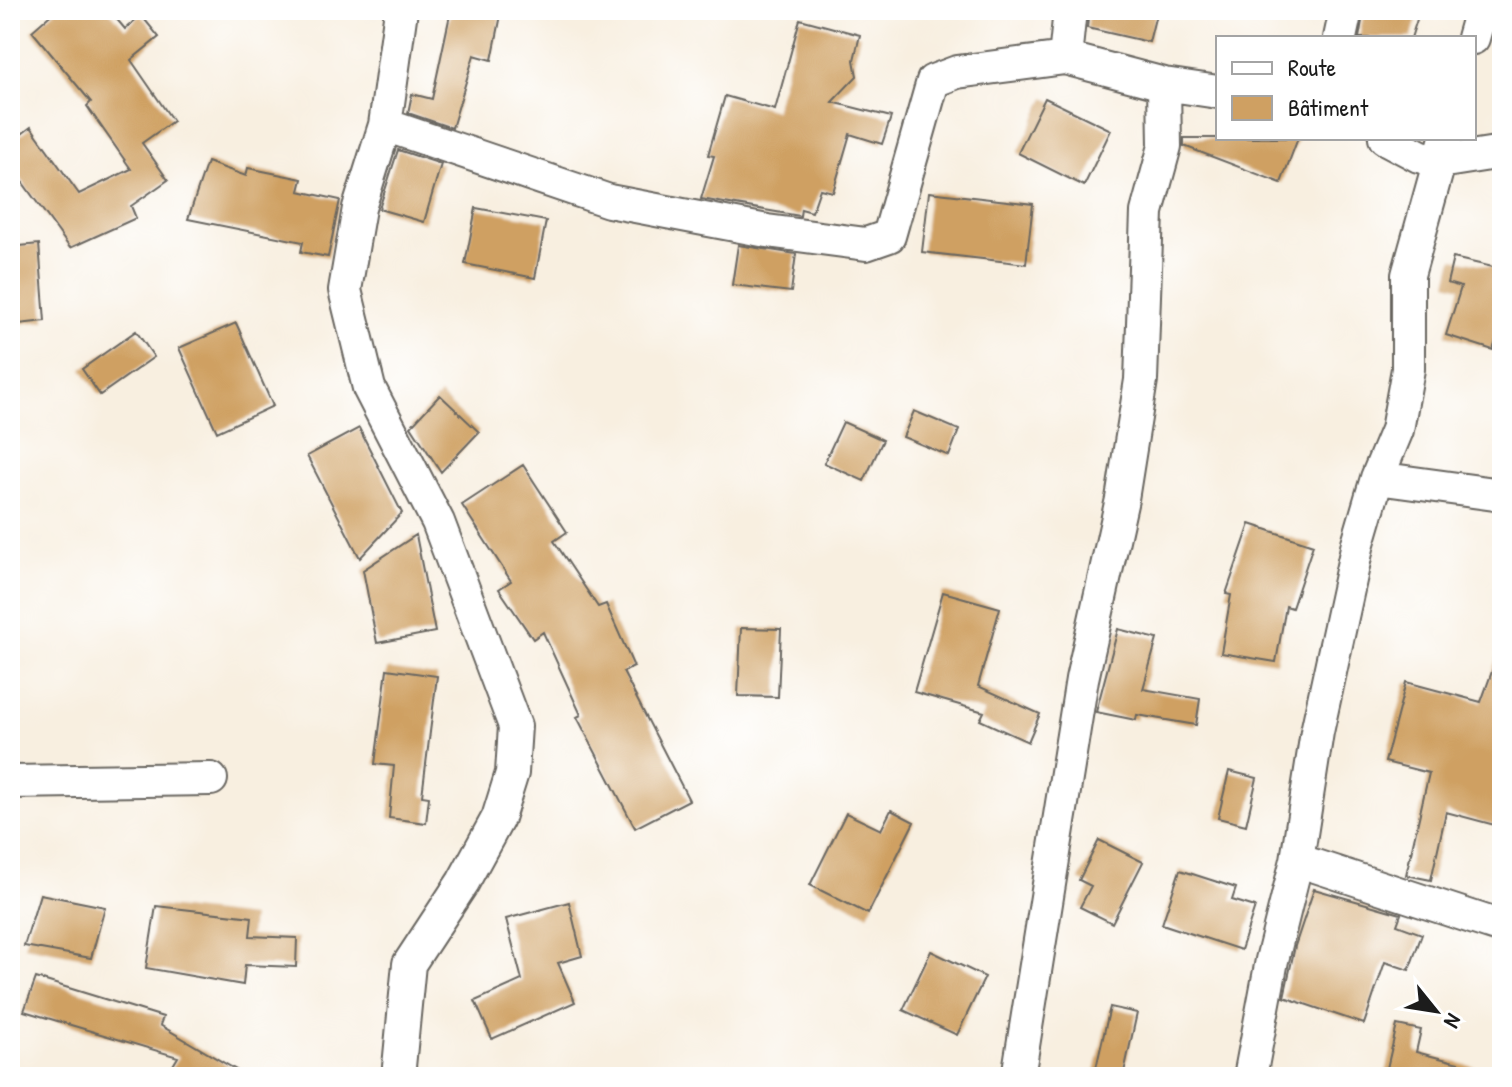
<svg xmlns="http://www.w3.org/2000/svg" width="1512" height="1087" font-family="'Patrick Hand',sans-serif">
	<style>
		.building { fill: #cfa062 }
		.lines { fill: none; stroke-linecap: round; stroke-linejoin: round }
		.minor-casing { stroke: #696661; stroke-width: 36 }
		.minor { stroke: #fff; stroke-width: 32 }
	</style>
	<rect width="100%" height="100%" fill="#fff"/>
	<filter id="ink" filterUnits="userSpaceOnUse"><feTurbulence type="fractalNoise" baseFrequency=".0125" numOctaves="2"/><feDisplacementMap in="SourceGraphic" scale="16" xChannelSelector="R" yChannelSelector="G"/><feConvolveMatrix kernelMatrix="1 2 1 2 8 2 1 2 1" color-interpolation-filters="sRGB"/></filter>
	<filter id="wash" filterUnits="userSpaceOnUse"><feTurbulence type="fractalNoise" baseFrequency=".006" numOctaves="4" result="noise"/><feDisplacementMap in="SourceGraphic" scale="32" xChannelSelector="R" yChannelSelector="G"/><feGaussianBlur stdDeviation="1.8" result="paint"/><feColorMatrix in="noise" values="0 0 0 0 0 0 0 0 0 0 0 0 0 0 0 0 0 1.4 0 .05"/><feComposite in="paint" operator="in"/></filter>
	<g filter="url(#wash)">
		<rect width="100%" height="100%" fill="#f8efe0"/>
		<g id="blocks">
			<path class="building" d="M 56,10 L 109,10 L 125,29 L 141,15 L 159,37 L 131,60 L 173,121 L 142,143 L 168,180 L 131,206 L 136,218 L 70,248 L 10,165 L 10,143 L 31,127 L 79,194 L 131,169 L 87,106 L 91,102 L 32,31 Z
				M 451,10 L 502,10 L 492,60 L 474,55 L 452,128 L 408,113 L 412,94 L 432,99 Z
				M 1089,10 L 1157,10 L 1149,42 L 1087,28 Z
				M 1364,10 L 1420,10 L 1411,38 L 1359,38 Z
				M 800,19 L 860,35 L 854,60 L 857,76 L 832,102 L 891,117 L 882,144 L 850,134 L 833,192 L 820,189 L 812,212 L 801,209 L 800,216 L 701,199 L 714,156 L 708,155 L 725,96 L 775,110 Z
				M 1045,98 L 1111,130 L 1084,186 L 1018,153 Z
				M 1184,138 L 1298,138 L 1281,183 L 1184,146 Z
				M 398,150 L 441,164 L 424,222 L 379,209 Z
				M 207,162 L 246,176 L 248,168 L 302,179 L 299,191 L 340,200 L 328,257 L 301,252 L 303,242 L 188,219 Z
				M 929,192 L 1033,204 L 1026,264 L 922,252 Z
				M 476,208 L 546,221 L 535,278 L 465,264 Z
				M 39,244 L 45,321 L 10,325 L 10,247 Z
				M 738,245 L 796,254 L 791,292 L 732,285 Z
				M 1453,258 L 1502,269 L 1502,323 L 1493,350 L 1446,335 L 1461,287 L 1447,283 Z
				M 236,323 L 273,406 L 217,432 L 179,348 Z
				M 136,331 L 154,357 L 100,395 L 82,369 Z
				M 440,395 L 479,432 L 441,472 L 411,426 Z
				M 914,411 L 959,430 L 949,456 L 903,437 Z
				M 843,422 L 883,440 L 864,481 L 824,463 Z
				M 359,428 L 402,513 L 360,558 L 307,456 Z
				M 523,465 L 567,532 L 554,541 L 598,607 L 606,604 L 634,667 L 623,672 L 689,800 L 635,828 L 577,717 L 581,715 L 543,632 L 533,639 L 499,589 L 511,581 L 462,505 Z
				M 1250,524 L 1313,545 L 1292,608 L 1286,606 L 1276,662 L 1221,653 L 1231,595 L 1226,594 Z
				M 416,535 L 435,632 L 377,643 L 363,570 Z
				M 943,592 L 1000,608 L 978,686 L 1040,714 L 1028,742 L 980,720 L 984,712 L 914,692 Z
				M 741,628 L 781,629 L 778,697 L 738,696 Z
				M 1118,629 L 1157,639 L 1143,689 L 1200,699 L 1196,725 L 1137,715 L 1136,720 L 1096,712 Z
				M 1499,652 L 1502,652 L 1502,827 L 1446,812 L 1431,880 L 1406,875 L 1429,773 L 1385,762 L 1406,682 L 1481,702 Z
				M 387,669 L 437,676 L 422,796 L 429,797 L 426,823 L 389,818 L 394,766 L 375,764 Z
				M 1229,771 L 1257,778 L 1246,825 L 1218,818 Z
				M 891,810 L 914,822 L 868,914 L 810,885 L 846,813 L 881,830 Z
				M 1099,840 L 1143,862 L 1112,923 L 1080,907 L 1091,886 L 1079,880 Z
				M 1180,870 L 1236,888 L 1232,900 L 1255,907 L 1241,950 L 1162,924 Z
				M 1314,889 L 1401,914 L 1397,925 L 1422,934 L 1409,970 L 1385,962 L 1364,1024 L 1284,997 L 1295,946 Z
				M 40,894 L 105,907 L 91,958 L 24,946 Z
				M 569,902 L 582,956 L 558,963 L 575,1002 L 492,1039 L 475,1001 L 522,980 L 506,919 Z
				M 156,906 L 252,917 L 250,936 L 297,938 L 296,967 L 245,965 L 243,985 L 146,968 Z
				M 931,951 L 985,977 L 957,1035 L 903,1010 Z
				M 36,978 L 163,1017 L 160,1025 L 248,1077 L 166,1077 L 178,1057 L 24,1011 Z
				M 1110,1007 L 1137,1013 L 1123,1077 L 1094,1077 Z
				M 1397,1025 L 1421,1030 L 1416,1052 L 1478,1068 L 1477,1077 L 1385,1077 Z"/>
		</g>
	</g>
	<g filter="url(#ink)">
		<use href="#blocks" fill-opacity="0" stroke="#696661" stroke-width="2"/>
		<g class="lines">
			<g class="minor-casing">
				<path id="minor" d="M 1340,38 L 1346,10
					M 1473,38 L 1481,10
					M 1065,58 L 1070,10
					M 385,125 L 609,201 L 767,231 L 866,244 L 889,236 L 933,81 L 957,72 L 1065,58 L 1164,84 L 1218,92
					M 1385,138 L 1419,156 L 1439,162 L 1502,152
					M 1377,478 L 1502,495
					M 10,782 L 211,779
					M 1297,860 L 1502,927
					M 398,1077 L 409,964 L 463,882 L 498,818 L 512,773 L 515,726 L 438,522 L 369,388 L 345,290 L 359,208 L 385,125 L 401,10
					M 1018,1077 L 1082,679 L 1122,499 L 1141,380 L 1147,212 L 1165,146 L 1164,84
					M 1250,1077 L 1272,960 L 1297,860 L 1317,732 L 1358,543 L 1377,478 L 1397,430 L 1408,369 L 1408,275 L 1446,138"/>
			</g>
			<use href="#minor" class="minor"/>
		</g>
	</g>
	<rect width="1512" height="1087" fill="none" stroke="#fff" stroke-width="40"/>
	<rect x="1216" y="36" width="260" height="104" fill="#ffffff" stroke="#a4a4a4" stroke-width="2"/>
	<rect x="1232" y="62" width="40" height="12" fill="#ffffff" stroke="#a4a4a4" stroke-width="2"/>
	<text x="1288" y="76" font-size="24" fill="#1c1c1c">Route</text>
	<rect x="1232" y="96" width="40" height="24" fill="#cfa062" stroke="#a4a4a4" stroke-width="2"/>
	<text x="1288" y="116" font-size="24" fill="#1c1c1c">Bâtiment</text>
	<g transform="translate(1436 1011) rotate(120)" stroke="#ffffff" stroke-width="6" paint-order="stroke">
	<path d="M0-6L14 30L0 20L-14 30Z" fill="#1c1c1c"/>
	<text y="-12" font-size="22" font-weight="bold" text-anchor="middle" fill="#1c1c1c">N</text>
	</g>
</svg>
